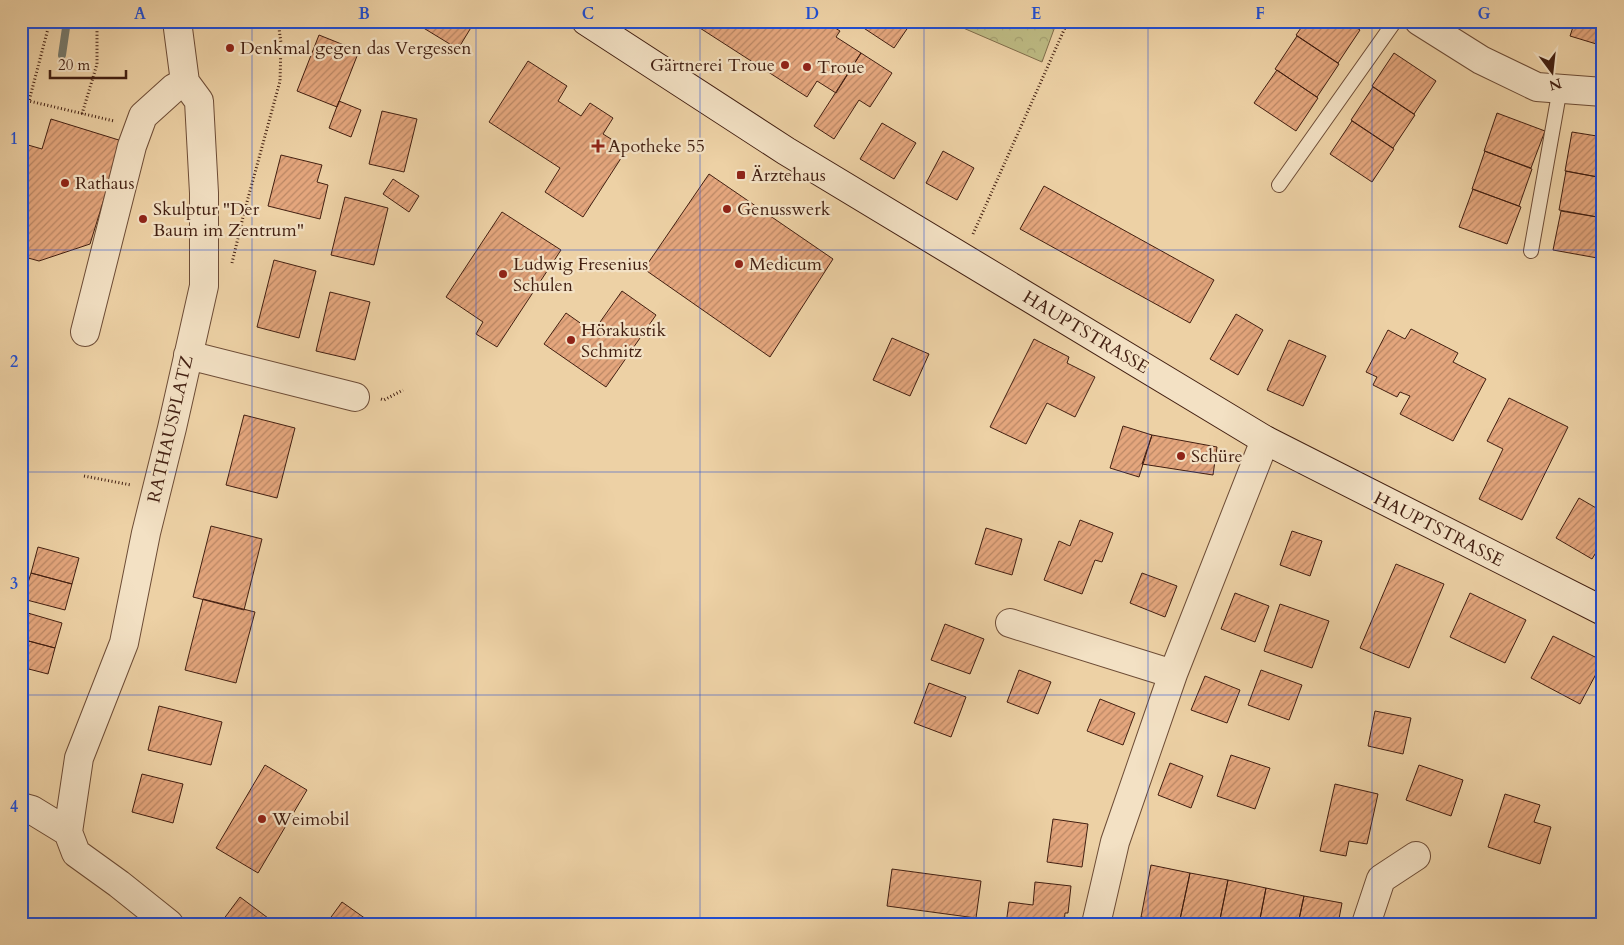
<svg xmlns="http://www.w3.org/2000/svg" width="1624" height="945" font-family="Cardo,serif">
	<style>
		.park { fill: url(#park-crowns); stroke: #806c4a }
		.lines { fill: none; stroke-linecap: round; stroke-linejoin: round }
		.stream { stroke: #767a6d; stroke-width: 8 }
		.building { fill: url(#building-hatch); stroke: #421f11 }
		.lane-casing { stroke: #6d4c36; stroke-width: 16 }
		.street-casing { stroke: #6d4c36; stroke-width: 30 }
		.secondary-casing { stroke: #421f11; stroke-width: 30 }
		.path { stroke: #421f11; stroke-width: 3; stroke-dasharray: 1 2.5; stroke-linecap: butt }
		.lane { stroke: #f3e1c4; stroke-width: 14 }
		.street { stroke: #f3e1c4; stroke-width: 28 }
		.secondary { stroke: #f3e1c4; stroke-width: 28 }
		.grid { fill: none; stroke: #1d4ed8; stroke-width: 1; stroke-opacity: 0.55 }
		.poi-dot { fill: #8f2418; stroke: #f3e1c4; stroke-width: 2 }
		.labels { text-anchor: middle; stroke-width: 4.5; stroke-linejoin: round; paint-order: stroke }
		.poi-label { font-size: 18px; fill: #421f11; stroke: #f3e1c4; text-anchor: start }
		.street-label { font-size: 18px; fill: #421f11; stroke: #f3e1c4 }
		.neatline { fill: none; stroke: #1d4ed8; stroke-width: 2 }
		.grid-label { font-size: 16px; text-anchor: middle; font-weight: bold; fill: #1d4ed8 }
	</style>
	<defs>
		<pattern id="park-crowns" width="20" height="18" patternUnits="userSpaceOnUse" patternTransform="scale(1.25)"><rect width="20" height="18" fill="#bdba83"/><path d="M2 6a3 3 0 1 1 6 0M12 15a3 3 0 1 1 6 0" fill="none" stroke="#a49f70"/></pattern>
		<pattern id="building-hatch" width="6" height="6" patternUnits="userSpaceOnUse" patternTransform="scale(1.25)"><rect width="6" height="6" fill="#e4a67d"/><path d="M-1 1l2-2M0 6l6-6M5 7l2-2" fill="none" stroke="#ba8765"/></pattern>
	</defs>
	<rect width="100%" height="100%" fill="#edd1a5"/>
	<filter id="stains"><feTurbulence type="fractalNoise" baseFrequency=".004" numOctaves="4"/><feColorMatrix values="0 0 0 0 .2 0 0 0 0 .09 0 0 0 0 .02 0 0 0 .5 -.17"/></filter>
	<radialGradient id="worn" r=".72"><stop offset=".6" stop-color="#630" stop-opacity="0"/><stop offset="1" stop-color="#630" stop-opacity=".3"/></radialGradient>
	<path class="park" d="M 947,21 L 1057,21 L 1042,62 Z"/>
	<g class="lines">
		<path class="stream" d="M 62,55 L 67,21"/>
	</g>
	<path class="building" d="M 412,21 L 475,21 L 458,49 Z
		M 689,21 L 824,21 L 840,31 L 836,37 L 861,53 L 836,93 L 817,81 L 807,97 Z
		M 853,21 L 908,21 L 911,23 L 894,48 Z
		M 1306,21 L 1347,21 L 1360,30 L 1338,63 L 1296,35 Z
		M 1575,21 L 1603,21 L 1603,46 L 1570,36 Z
		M 319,35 L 359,51 L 337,107 L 297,91 Z
		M 1297,36 L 1339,64 L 1317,97 L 1275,69 Z
		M 861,53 L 892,73 L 870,107 L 859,100 L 834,139 L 814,126 Z
		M 1394,53 L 1436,81 L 1414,114 L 1372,86 Z
		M 528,61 L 567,86 L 558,101 L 581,116 L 590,103 L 613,118 L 603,134 L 627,149 L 583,217 L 545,192 L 560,168 L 489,122 Z
		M 1277,70 L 1318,98 L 1296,131 L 1254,103 Z
		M 1373,87 L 1415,115 L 1393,148 L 1351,120 Z
		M 339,101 L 361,110 L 351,137 L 329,128 Z
		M 382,111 L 417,119 L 404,172 L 369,164 Z
		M 1497,113 L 1545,131 L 1531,168 L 1484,151 Z
		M 51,119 L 122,141 L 90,244 L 39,261 L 21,256 L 21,143 L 42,149 Z
		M 1352,121 L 1394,149 L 1372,182 L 1330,154 Z
		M 882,123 L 916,143 L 894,179 L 860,159 Z
		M 1572,132 L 1603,137 L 1603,178 L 1565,171 Z
		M 943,151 L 974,168 L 957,200 L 926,183 Z
		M 1485,151 L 1532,169 L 1519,206 L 1472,189 Z
		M 281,155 L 322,165 L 317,182 L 328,185 L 320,219 L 268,206 Z
		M 1566,171 L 1603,178 L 1603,218 L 1559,210 Z
		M 709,174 L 833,259 L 770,357 L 644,269 Z
		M 393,179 L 419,196 L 409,212 L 383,194 Z
		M 1044,186 L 1214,280 L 1190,323 L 1020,229 Z
		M 1473,189 L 1521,207 L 1507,244 L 1459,227 Z
		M 345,197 L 388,208 L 374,265 L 331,255 Z
		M 1561,211 L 1603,218 L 1603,259 L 1553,250 Z
		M 502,212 L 561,250 L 497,347 L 476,334 L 483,322 L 446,297 Z
		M 274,260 L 316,271 L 299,338 L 257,327 Z
		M 622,291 L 656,315 L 606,387 L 544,344 L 566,313 L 593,332 Z
		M 330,292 L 370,302 L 355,360 L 316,351 Z
		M 1236,314 L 1263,330 L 1238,375 L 1210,359 Z
		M 1411,329 L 1458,353 L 1453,362 L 1486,379 L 1453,441 L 1400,414 L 1410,396 L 1400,392 L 1397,397 L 1373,385 L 1377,377 L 1366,372 L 1388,330 L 1405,339 Z
		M 892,338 L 929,354 L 910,396 L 873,380 Z
		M 1034,339 L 1069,357 L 1067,363 L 1095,377 L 1075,417 L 1047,403 L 1026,444 L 990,427 Z
		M 1289,340 L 1326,356 L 1303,406 L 1267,390 Z
		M 1509,398 L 1568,427 L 1522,520 L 1479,499 L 1503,449 L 1487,441 Z
		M 244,415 L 295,428 L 277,498 L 226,485 Z
		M 1123,426 L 1152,435 L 1139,477 L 1110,468 Z
		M 1152,435 L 1217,447 L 1213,475 L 1142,464 Z
		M 1579,498 L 1603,512 L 1603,541 L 1592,559 L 1556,538 Z
		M 1080,520 L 1113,533 L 1102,562 L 1095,560 L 1082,594 L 1044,580 L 1059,541 L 1070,546 Z
		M 211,526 L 262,539 L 244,610 L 193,597 Z
		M 986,528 L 1022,539 L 1012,575 L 975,564 Z
		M 1292,531 L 1322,541 L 1310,576 L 1280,565 Z
		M 38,547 L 79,558 L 72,584 L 31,573 Z
		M 1396,564 L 1444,584 L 1409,668 L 1360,648 Z
		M 31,573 L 72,584 L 65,610 L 23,599 Z
		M 1142,573 L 1177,586 L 1165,617 L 1130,603 Z
		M 1235,593 L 1269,606 L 1255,642 L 1221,629 Z
		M 1470,593 L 1526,620 L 1505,663 L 1450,637 Z
		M 203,599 L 255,612 L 236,683 L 185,670 Z
		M 1280,604 L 1329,621 L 1312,668 L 1264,651 Z
		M 21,611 L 62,623 L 55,648 L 21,639 Z
		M 945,624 L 984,639 L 970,674 L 931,660 Z
		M 1553,636 L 1603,661 L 1580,704 L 1531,678 Z
		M 21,639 L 55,648 L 48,674 L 21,667 Z
		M 1019,670 L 1051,682 L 1038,714 L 1007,702 Z
		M 1261,670 L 1302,685 L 1289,720 L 1248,705 Z
		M 1205,676 L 1240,690 L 1227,723 L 1191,710 Z
		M 929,683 L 966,697 L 951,737 L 914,723 Z
		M 1100,699 L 1135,713 L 1123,745 L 1087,731 Z
		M 159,706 L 222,722 L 211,765 L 148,750 Z
		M 1375,711 L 1411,718 L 1403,754 L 1368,746 Z
		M 1231,755 L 1270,768 L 1255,809 L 1217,796 Z
		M 1170,763 L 1203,776 L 1191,808 L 1158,795 Z
		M 265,765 L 307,790 L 258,873 L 216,848 Z
		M 1419,765 L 1463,780 L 1451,816 L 1406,800 Z
		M 142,774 L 183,784 L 173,823 L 132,812 Z
		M 1335,784 L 1378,794 L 1367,844 L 1349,841 L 1346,856 L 1320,851 Z
		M 1505,794 L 1540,805 L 1534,822 L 1551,827 L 1540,864 L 1488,847 Z
		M 1053,819 L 1088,824 L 1082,867 L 1047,862 Z
		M 1151,865 L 1190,873 L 1179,924 L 1141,917 Z
		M 892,869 L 981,881 L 976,918 L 887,906 Z
		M 1190,873 L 1228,880 L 1219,924 L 1179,924 Z
		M 1228,880 L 1266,888 L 1259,924 L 1219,924 Z
		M 1035,882 L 1071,886 L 1068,913 L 1065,913 L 1064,924 L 1006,924 L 1009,902 L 1033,905 Z
		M 1266,888 L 1304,896 L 1298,924 L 1259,924 Z
		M 1304,896 L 1342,903 L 1338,924 L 1298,924 Z
		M 1603,896 L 1603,916 L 1597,915 Z
		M 240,897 L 276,924 L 220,924 Z
		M 342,902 L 373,924 L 326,924 Z"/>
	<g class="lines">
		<g class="lane-casing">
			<path id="lane" d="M 1279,185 L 1395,21
				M 1531,251 L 1560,88"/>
		</g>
		<g class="street-casing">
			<path id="street" d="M 1419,21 L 1481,60 L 1537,87 L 1603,92
				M 85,332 L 132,146 L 143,116 L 174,88 L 185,82
				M 188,355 L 355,397
				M 1010,623 L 1173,674
				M 21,807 L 32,810 L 68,832 L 76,853 L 119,884 L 169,924
				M 68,832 L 79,758 L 124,643 L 146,533 L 172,428 L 204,286 L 204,193 L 199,101 L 185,82 L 177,21
				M 1096,924 L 1115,842 L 1173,674 L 1265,440
				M 1366,924 L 1381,879 L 1416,856"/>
		</g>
		<g class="secondary-casing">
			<path id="secondary" d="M 586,21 L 786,151 L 1265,440 L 1603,611"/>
		</g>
		<path class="path" d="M 50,21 L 29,101 L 114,121
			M 57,21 L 71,24 L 82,21
			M 82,114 L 97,64 L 97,21
			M 973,234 L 1068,21
			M 232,263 L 244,213 L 280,81 L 281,43 L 278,21
			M 381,399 L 384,400 L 403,390
			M 84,476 L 131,485"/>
		<use href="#lane" class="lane"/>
		<use href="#street" class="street"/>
		<use href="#secondary" class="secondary"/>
	</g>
	<path class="grid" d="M 252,21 L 252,924M 476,21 L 476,924M 700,21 L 700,924M 924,21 L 924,924M 1148,21 L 1148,924M 1372,21 L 1372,924M 21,250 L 1603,250M 21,472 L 1603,472M 21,695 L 1603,695"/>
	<g class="poi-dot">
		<circle cx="230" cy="48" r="5"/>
		<circle cx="785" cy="65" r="5"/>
		<circle cx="807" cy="67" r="5"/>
		<path d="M595.5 138.5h5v5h5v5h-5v5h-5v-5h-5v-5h5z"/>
		<rect x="736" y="170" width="10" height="10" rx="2.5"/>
		<circle cx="65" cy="183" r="5"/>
		<circle cx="727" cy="209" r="5"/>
		<circle cx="143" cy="219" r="5"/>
		<circle cx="739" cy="264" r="5"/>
		<circle cx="503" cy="274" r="5"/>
		<circle cx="571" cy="340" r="5"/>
		<circle cx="1181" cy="456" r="5"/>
		<circle cx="262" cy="819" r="5"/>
	</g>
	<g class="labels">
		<g class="poi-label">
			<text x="240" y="54">Denkmal gegen das Vergessen</text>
			<text x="775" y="71" text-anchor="end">Gärtnerei Troue</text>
			<text x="817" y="73">Troue</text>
			<text x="608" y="152">Apotheke 55</text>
			<text x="751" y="181">Ärztehaus</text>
			<text x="75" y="189">Rathaus</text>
			<text x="153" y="215">Skulptur "Der<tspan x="153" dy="21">Baum im Zentrum"</tspan></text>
			<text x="737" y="215">Genusswerk</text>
			<text x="513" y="270">Ludwig Fresenius<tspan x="513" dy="21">Schulen</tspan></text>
			<text x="749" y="270">Medicum</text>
			<text x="581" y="336">Hörakustik<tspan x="581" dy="21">Schmitz</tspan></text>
			<text x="1191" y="462">Schüre</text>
			<text x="272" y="825">Weimobil</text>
		</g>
		<g class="street-label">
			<text transform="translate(1086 332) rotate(31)" y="6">HAUPTSTRASSE</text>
			<text transform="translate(170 429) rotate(-77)" y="6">RATHAUSPLATZ</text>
			<text transform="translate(1439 529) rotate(27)" y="6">HAUPTSTRASSE</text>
		</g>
	</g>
	<rect width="1624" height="945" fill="none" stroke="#edd1a5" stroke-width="55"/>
	<g transform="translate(1552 72) rotate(165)" stroke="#f3e1c4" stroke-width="4" paint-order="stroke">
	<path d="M0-4L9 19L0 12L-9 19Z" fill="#421f11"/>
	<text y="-8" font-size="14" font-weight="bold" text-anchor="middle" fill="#421f11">N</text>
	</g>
	<path d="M50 70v8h76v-8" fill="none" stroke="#421f11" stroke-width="2.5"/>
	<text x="58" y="70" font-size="15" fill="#421f11" stroke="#f3e1c4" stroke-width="4" paint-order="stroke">20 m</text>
	<rect x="28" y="28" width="1568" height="890" class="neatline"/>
	<g class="grid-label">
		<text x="140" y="19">A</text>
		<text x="364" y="19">B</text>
		<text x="588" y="19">C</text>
		<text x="812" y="19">D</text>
		<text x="1036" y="19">E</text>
		<text x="1260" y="19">F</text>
		<text x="1484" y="19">G</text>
		<text x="14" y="144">1</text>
		<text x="14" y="367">2</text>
		<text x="14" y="589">3</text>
		<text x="14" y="812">4</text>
	</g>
	<rect width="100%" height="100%" filter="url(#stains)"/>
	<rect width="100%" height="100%" fill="url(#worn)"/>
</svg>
